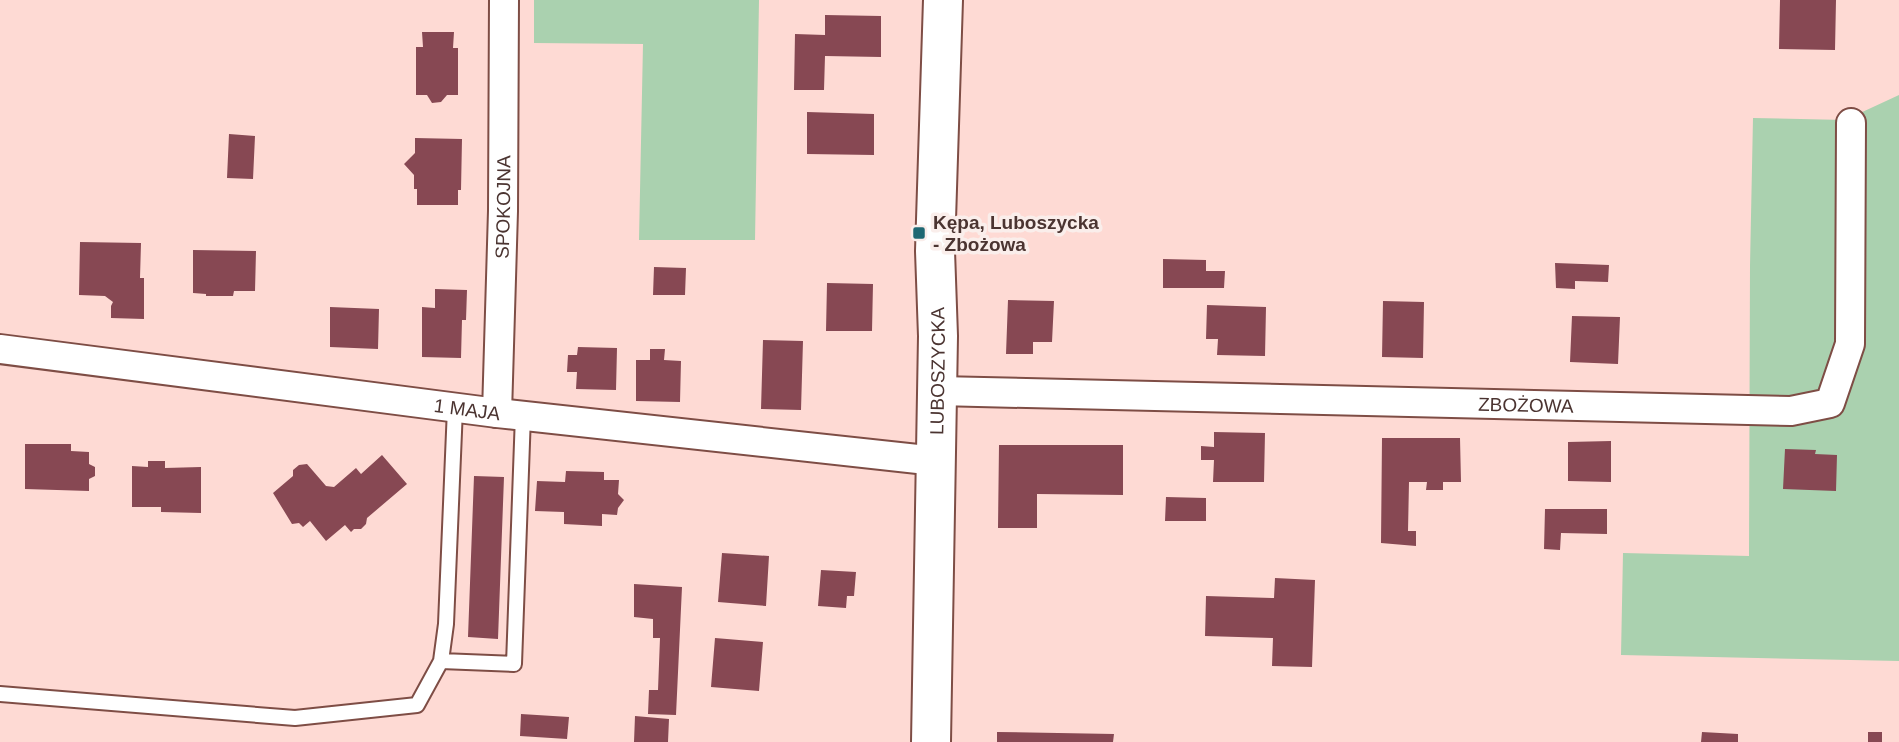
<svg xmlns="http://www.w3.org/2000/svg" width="1899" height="742" font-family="Arial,sans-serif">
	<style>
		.green { fill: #aad1af }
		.building { fill: #874853 }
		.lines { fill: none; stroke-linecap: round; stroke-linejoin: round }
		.lane-casing { stroke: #7e4d45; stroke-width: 18 }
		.street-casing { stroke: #7e4d45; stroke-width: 32 }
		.secondary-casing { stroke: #7e4d45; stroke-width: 42 }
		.lane { stroke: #fff; stroke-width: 14 }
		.street { stroke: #fff; stroke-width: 28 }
		.secondary { stroke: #fff; stroke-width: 38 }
		.poi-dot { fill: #1e6873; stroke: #faeeeb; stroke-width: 2.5 }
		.labels { text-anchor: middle; stroke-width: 7; stroke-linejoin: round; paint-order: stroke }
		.street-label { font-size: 19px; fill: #4b3431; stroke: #faeeeb }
		.poi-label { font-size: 19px; font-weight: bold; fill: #4b3431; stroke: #faeeeb; text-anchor: start }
	</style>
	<rect width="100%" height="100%" fill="#fedad4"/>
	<path class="green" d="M 534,0 L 759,0 L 755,240 L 639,240 L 643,44 L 534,43 Z
		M 1899,95 L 1899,661 L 1621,655 L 1623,553 L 1749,556 L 1750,266 L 1753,118 L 1845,120 Z"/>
	<path class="building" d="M 1780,0 L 1836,0 L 1835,50 L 1779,49 Z
		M 825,15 L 881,16 L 881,57 L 825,56 L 824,90 L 794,90 L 795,34 L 825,35 Z
		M 422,32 L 454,32 L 453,48 L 458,48 L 458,95 L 447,95 L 441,102 L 432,103 L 427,95 L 416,95 L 416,47 L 423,47 Z
		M 807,112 L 874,114 L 874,155 L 807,154 Z
		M 229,134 L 255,136 L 253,179 L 227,178 Z
		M 415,138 L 462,139 L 461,190 L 458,190 L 458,205 L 417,205 L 417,189 L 414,189 L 414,175 L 404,164 L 415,153 Z
		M 80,242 L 141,243 L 140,278 L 144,278 L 144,319 L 111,318 L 111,306 L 113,302 L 105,296 L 79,295 Z
		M 193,250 L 256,251 L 255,291 L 234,291 L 233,296 L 206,296 L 206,294 L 193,293 Z
		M 1163,259 L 1206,260 L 1206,271 L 1225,271 L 1224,288 L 1163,288 Z
		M 1555,263 L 1609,265 L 1608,282 L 1575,281 L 1575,289 L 1556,288 Z
		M 654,267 L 686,268 L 685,295 L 653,295 Z
		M 827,283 L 873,284 L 872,331 L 826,331 Z
		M 435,289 L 467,290 L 466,320 L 462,320 L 461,358 L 422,357 L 422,307 L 435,308 Z
		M 1008,300 L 1054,301 L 1052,342 L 1033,342 L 1033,354 L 1006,354 Z
		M 1383,301 L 1424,302 L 1423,358 L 1382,357 Z
		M 1207,305 L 1266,307 L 1265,356 L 1217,355 L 1218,339 L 1206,339 Z
		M 330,307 L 379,309 L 378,349 L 330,347 Z
		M 1572,316 L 1620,317 L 1618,364 L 1570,362 Z
		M 763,340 L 803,341 L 801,410 L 761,409 Z
		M 578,347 L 617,348 L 616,390 L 576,389 L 577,372 L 567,372 L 568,355 L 577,355 Z
		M 650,349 L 665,349 L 664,360 L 681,361 L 680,402 L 636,401 L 636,360 L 650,360 Z
		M 1214,432 L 1265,433 L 1264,482 L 1213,482 L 1214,460 L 1201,460 L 1201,446 L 1214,447 Z
		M 1382,438 L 1460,438 L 1461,482 L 1443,482 L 1443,490 L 1426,490 L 1427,482 L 1409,482 L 1408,531 L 1416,531 L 1416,546 L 1381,543 Z
		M 1611,441 L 1611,482 L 1568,481 L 1568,442 Z
		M 25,444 L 71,444 L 71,451 L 89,452 L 89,464 L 95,467 L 95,476 L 89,479 L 89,491 L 25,489 Z
		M 999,445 L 1123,445 L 1123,495 L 1037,494 L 1037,528 L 998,528 Z
		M 1785,449 L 1816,450 L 1815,454 L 1837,455 L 1836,491 L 1783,489 Z
		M 382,455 L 407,484 L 367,518 L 366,524 L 361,529 L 354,529 L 351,532 L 345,525 L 326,541 L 310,521 L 303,527 L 299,523 L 292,524 L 273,493 L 293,476 L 293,470 L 299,465 L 307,464 L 326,486 L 334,487 L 356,468 L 361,474 Z
		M 148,461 L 165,461 L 165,468 L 201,467 L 201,513 L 161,512 L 161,507 L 132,507 L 132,466 L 148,467 Z
		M 566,471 L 604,472 L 604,480 L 619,480 L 618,494 L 624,500 L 618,508 L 617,515 L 602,514 L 602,526 L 564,524 L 564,512 L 535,511 L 537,481 L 565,482 Z
		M 474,476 L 504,477 L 498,639 L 468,637 Z
		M 1166,497 L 1206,498 L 1206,521 L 1165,521 Z
		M 1545,509 L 1607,509 L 1607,534 L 1561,533 L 1560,550 L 1544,549 Z
		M 722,553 L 769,556 L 766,606 L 718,602 Z
		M 821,570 L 856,572 L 854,596 L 847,596 L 846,608 L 818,606 Z
		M 1275,578 L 1315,580 L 1312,667 L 1272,666 L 1273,638 L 1205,636 L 1206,596 L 1274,598 Z
		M 634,584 L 682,587 L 676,715 L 648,714 L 649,690 L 658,690 L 660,638 L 653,638 L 653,619 L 634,617 Z
		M 715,638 L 763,642 L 759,691 L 711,687 Z
		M 521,714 L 569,717 L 567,739 L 520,736 Z
		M 635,716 L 669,719 L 668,742 L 634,742 Z
		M 997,732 L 1114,734 L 1113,742 L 997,742 Z
		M 1702,732 L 1738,734 L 1738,742 L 1701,742 Z
		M 1868,732 L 1882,732 L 1882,742 L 1868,742 Z"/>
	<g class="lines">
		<g class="lane-casing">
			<path id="lane" d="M 441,661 L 514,664 L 523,415
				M 0,694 L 295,718 L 417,705 L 441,661 L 446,624 L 455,408"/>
		</g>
		<g class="street-casing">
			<g id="street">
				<path id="s1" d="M 0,349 L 497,413 L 936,461"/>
				<path id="s2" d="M 938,391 L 1791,411 L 1830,403 L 1850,344 L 1851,123"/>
				<path id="s3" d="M 497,413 L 503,211 L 504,0"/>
			</g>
		</g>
		<g class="secondary-casing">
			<g id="secondary">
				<path id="s4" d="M 931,742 L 938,336 L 935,251 L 943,0"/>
			</g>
		</g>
		<use href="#lane" class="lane"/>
		<use href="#street" class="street"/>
		<use href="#secondary" class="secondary"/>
	</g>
	<rect class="poi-dot" x="912" y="226" width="14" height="14" rx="3.5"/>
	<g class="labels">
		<g class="street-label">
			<text dy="7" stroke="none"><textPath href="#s3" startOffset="206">SPOKOJNA</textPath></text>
			<text dy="7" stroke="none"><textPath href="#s4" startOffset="371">LUBOSZYCKA</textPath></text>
			<text dy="7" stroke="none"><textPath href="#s2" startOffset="588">ZBOŻOWA</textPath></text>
			<text dy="7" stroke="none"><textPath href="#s1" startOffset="471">1 MAJA</textPath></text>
		</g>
		<g class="poi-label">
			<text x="933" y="229">Kępa, Luboszycka<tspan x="933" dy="22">- Zbożowa</tspan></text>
		</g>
	</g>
</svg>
